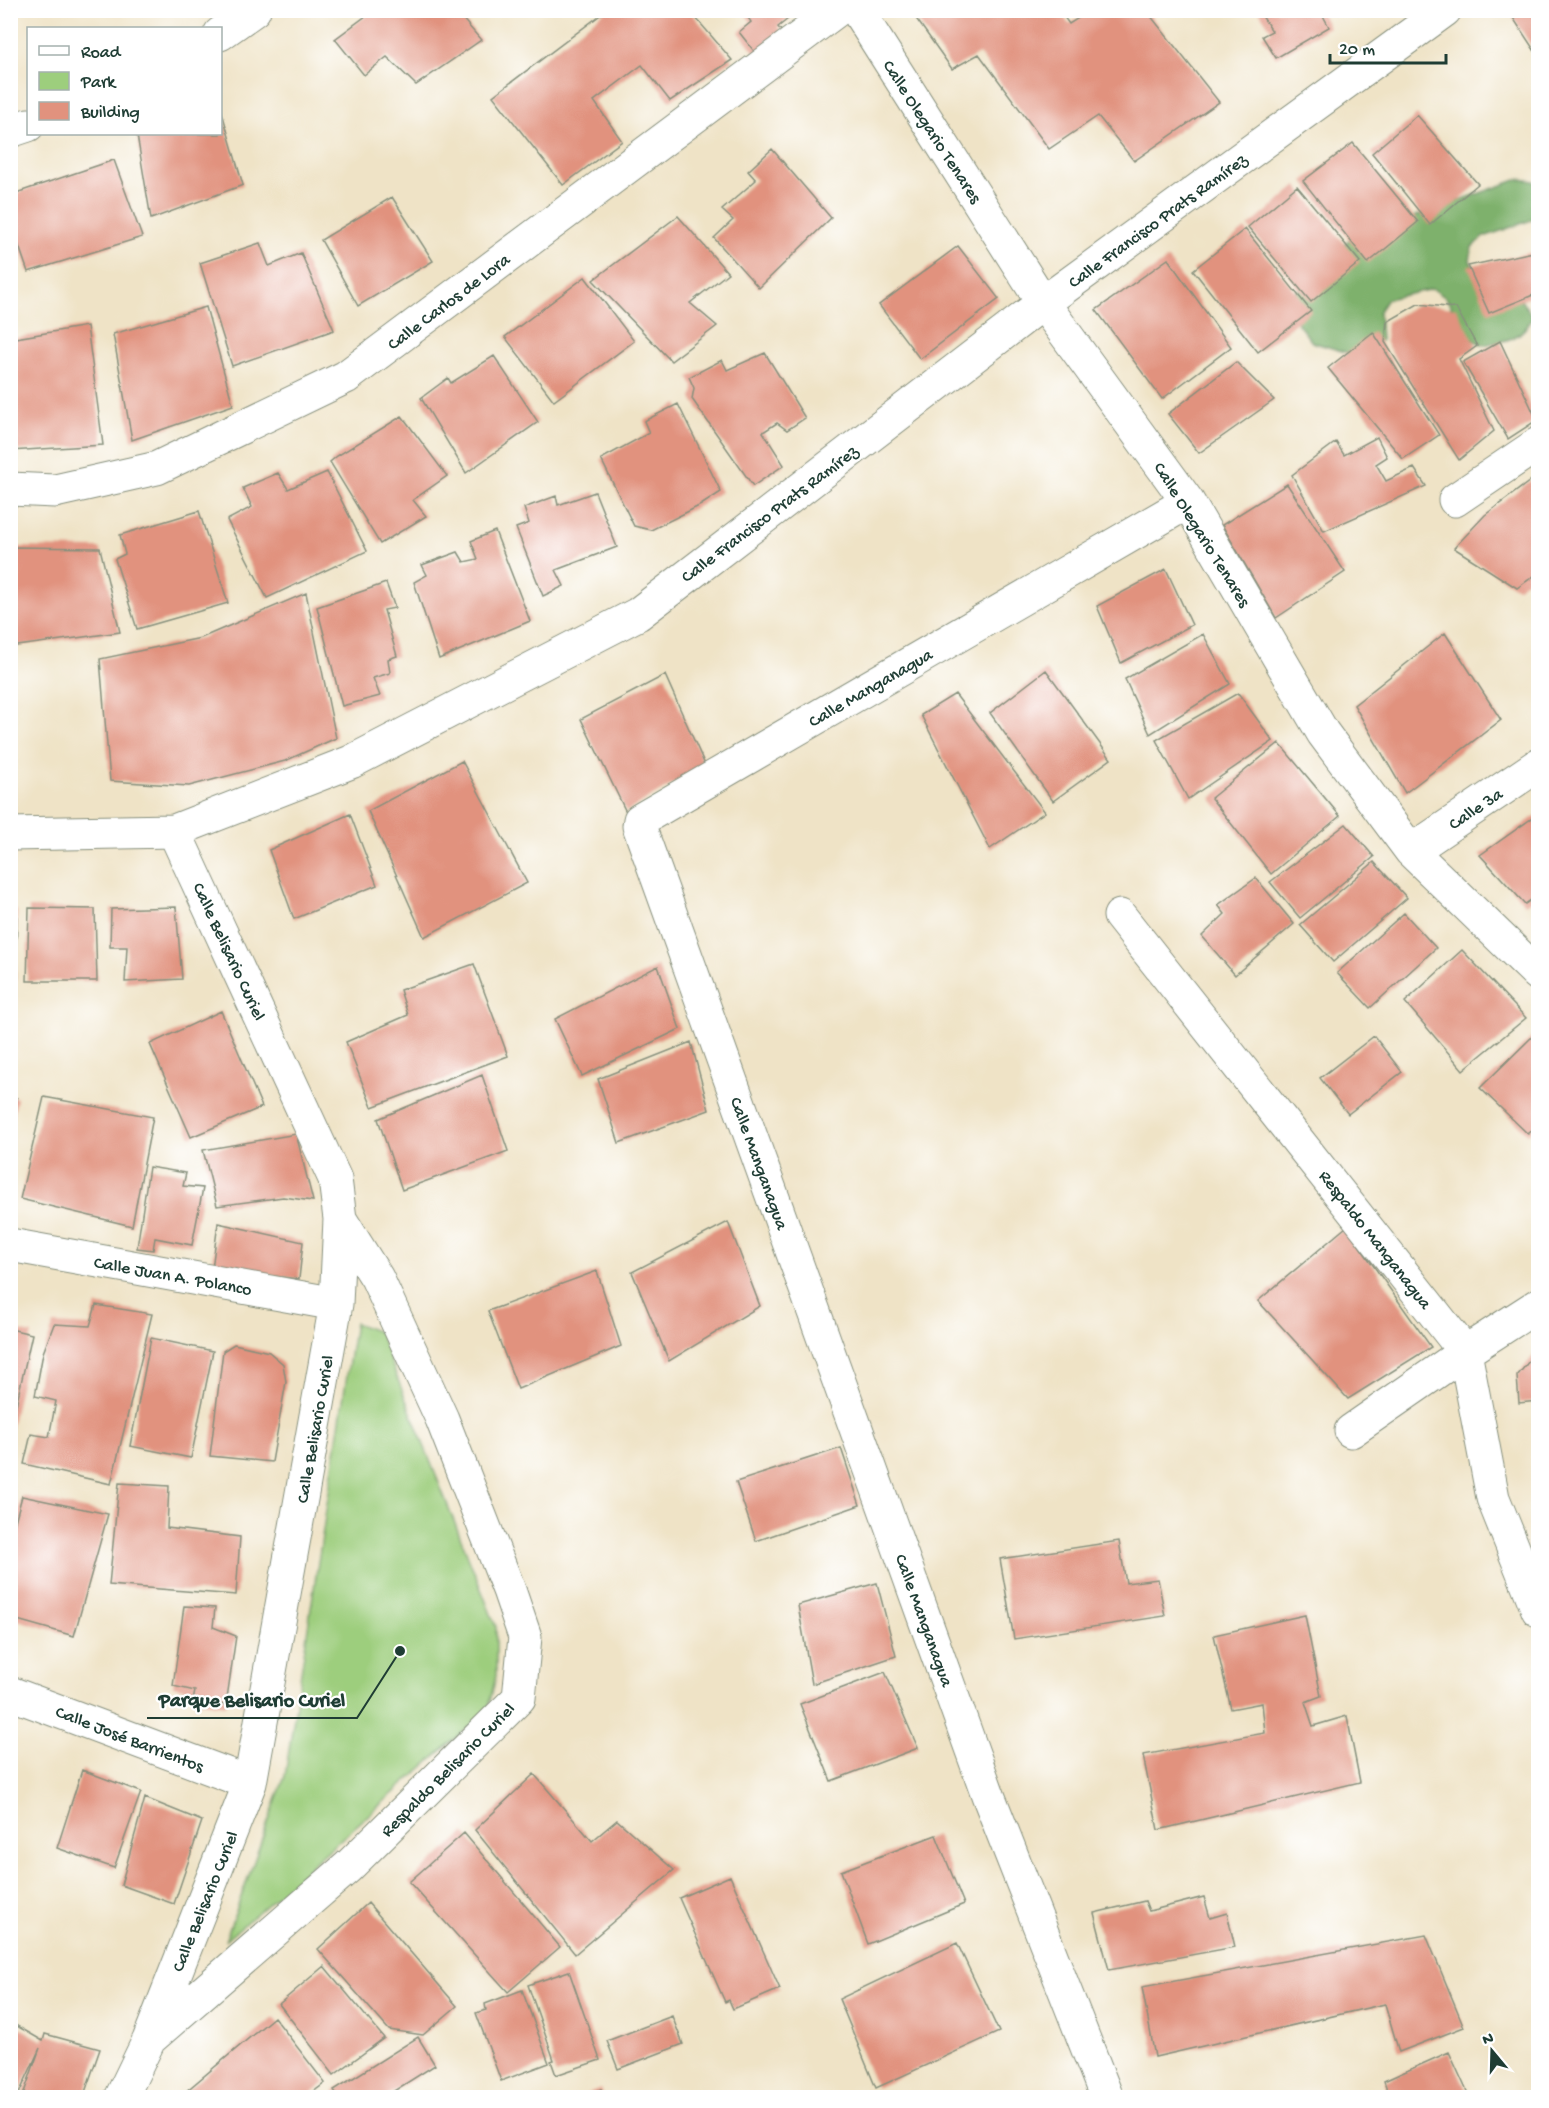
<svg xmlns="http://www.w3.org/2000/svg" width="1549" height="2108" font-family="'Gochi Hand',sans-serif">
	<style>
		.green { fill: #9dce7d; stroke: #5e8658; stroke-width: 1.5 }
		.forest { fill: #7eb16c; stroke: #4e7750; stroke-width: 1.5 }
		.building { fill: #e1927e }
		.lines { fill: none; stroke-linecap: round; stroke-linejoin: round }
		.minor-casing { stroke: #87907d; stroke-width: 35 }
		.minor { stroke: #fff; stroke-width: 33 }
		.labels { text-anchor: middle; stroke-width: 4.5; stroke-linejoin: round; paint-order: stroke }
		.street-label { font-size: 18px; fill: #1f3d34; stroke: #fff }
		.leader { fill: none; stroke: #1f3d34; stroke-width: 2 }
		.callout-dot { fill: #1f3d34; stroke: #fff; stroke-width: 2 }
		.callout-label { font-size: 20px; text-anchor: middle; font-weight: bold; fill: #1f3d34; stroke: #fff; stroke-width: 4.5; stroke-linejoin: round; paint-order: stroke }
	</style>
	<rect width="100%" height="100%" fill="#fff"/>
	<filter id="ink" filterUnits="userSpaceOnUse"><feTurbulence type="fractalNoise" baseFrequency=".0167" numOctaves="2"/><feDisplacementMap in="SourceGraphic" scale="12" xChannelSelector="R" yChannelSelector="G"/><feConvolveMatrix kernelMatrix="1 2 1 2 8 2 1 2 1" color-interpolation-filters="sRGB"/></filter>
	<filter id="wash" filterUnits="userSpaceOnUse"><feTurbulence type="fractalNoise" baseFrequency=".008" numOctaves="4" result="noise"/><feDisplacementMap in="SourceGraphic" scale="24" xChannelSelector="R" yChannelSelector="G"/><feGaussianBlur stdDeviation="1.35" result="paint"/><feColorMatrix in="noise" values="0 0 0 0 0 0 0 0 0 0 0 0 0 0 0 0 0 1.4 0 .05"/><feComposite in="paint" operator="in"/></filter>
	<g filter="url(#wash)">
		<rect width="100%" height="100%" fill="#efe3c6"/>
		<path class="green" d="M 355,1323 L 379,1332 L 496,1627 L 496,1676 L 488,1710 L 225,1941 L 285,1776 Z"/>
		<path class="forest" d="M 1519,179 L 1534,181 L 1538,190 L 1538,216 L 1534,219 L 1484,237 L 1472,247 L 1470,261 L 1478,272 L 1516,293 L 1533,317 C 1519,341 1508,340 1483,345 L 1470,338 L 1446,298 L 1433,289 L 1387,299 L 1379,311 L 1381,340 L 1369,351 L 1355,355 L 1312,342 L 1298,324 L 1294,308 L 1296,293 L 1314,266 L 1349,240 Z"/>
		<g id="blocks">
			<path class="building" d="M 374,10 L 455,10 L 481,40 L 416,85 L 387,57 L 364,75 L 335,39 Z
				M 607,10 L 689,10 L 732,60 L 670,101 L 642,65 L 594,101 L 622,141 L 563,185 L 493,96 Z
				M 743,10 L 799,10 L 778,27 L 783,33 L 757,55 L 739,32 L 751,22 Z
				M 910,10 L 1059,10 L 1069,24 L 1091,10 L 1146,10 L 1219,102 L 1134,161 L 1098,116 L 1049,149 L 979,54 L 952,69 Z
				M 1258,10 L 1320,10 L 1329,27 L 1276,58 L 1262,36 L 1272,31 Z
				M 1508,10 L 1538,10 L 1538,56 Z
				M 12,64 L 16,93 L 10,94 L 10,65 Z
				M 221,109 L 243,185 L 151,219 L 137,135 L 142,134 L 220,134 Z
				M 1417,115 L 1478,184 L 1430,225 L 1372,153 Z
				M 1353,143 L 1418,222 L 1368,263 L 1303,181 Z
				M 772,149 L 831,218 L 759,288 L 714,238 L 733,220 L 722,210 L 756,180 L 748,171 Z
				M 114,160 L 142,237 L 28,272 L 10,220 L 10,195 Z
				M 1297,186 L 1360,262 L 1311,302 L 1248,227 Z
				M 392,197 L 433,261 L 358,306 L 321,240 Z
				M 678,216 L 728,273 L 690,303 L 717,326 L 671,361 L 593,280 Z
				M 1245,229 L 1311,311 L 1258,352 L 1193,270 Z
				M 260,243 L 269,266 L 301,253 L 334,330 L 232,366 L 200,263 Z
				M 958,246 L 999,299 L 920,359 L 879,305 Z
				M 1538,251 L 1538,293 L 1489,313 L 1468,266 Z
				M 1168,259 L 1231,347 L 1162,399 L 1096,310 Z
				M 585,277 L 634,341 L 554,401 L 505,337 Z
				M 1418,304 L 1456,308 L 1477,346 L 1459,359 L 1494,431 L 1459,460 L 1385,342 L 1387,322 Z
				M 206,307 L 233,405 L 132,440 L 113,334 Z
				M 87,326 L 103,445 L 10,451 L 10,339 Z
				M 1373,332 L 1439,435 L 1403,459 L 1328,368 Z
				M 1500,341 L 1537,420 L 1508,439 L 1463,362 Z
				M 765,353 L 805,418 L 787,430 L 777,423 L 763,432 L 784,465 L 753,486 L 692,399 L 694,388 L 689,377 L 722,360 L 727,370 Z
				M 494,356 L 538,422 L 466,473 L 421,398 L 448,378 L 451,383 Z
				M 1236,362 L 1274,400 L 1199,453 L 1168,414 Z
				M 678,404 L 721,492 L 701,505 L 651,530 L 634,526 L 601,459 L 649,433 L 644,421 Z
				M 402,416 L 447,476 L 413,500 L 426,516 L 380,544 L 330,462 L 337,456 Z
				M 1377,437 L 1387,457 L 1376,464 L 1386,481 L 1414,468 L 1426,486 L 1324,531 L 1292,475 L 1336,442 L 1344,455 Z
				M 327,472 L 367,551 L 267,598 L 227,520 L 252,507 L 243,488 L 278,473 L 288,489 Z
				M 1538,475 L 1538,573 L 1517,588 L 1454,548 L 1485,515 Z
				M 1287,484 L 1345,572 L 1276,618 L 1222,525 Z
				M 595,492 L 617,547 L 556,570 L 564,586 L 543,596 L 516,528 L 529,523 L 524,508 L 556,496 L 558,505 Z
				M 199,511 L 228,603 L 137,629 L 115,559 L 125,554 L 120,535 Z
				M 495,531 L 530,621 L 439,659 L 414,582 L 427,575 L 422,565 L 458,552 L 464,562 L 478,559 L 471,541 Z
				M 10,547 L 100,548 L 120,632 L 10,647 Z
				M 1166,569 L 1192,625 L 1121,663 L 1097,606 Z
				M 386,583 L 395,608 L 384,610 L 397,656 L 388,659 L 390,673 L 373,678 L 380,696 L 342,706 L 317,607 Z
				M 306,593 L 336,738 L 285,761 L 189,786 L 110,781 L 100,659 L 201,638 Z
				M 1445,633 L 1501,720 L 1405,793 L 1354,705 Z
				M 1203,634 L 1230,684 L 1150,734 L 1125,679 Z
				M 1046,670 L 1111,759 L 1053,801 L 990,713 Z
				M 665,675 L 705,765 L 626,812 L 581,719 Z
				M 1238,693 L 1273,741 L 1188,799 L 1156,740 Z
				M 955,694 L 1045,812 L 990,849 L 921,715 Z
				M 1279,743 L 1340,816 L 1271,874 L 1211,798 Z
				M 462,761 L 527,883 L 424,937 L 368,811 Z
				M 350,814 L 377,885 L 294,919 L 269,850 Z
				M 1538,814 L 1538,895 L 1525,904 L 1480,855 Z
				M 1346,824 L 1374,857 L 1300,918 L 1270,882 Z
				M 1374,862 L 1407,898 L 1333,962 L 1300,925 Z
				M 1256,878 L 1294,924 L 1235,975 L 1202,936 L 1225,914 L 1218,905 Z
				M 176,907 L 182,979 L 125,982 L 127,947 L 110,947 L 111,909 Z
				M 29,908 L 95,909 L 97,981 L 27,981 Z
				M 10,910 L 17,910 L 15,1014 L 10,1014 Z
				M 1404,913 L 1436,948 L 1370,1008 L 1337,973 Z
				M 1462,950 L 1526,1018 L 1463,1070 L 1405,1002 Z
				M 474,964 L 508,1056 L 372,1107 L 346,1042 L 408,1015 L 400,990 Z
				M 658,966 L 680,1029 L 582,1076 L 555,1019 Z
				M 221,1011 L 262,1107 L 191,1137 L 150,1044 Z
				M 1538,1031 L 1538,1125 L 1528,1134 L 1480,1088 Z
				M 1374,1036 L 1402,1072 L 1348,1114 L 1320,1078 Z
				M 691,1042 L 709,1110 L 619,1143 L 598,1079 Z
				M 482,1075 L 508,1151 L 402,1190 L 378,1119 Z
				M 10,1096 L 17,1098 L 12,1125 L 10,1125 Z
				M 44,1097 L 153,1117 L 132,1226 L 20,1199 Z
				M 296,1134 L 313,1201 L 283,1197 L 217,1206 L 203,1150 Z
				M 149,1167 L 186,1173 L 183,1186 L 203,1188 L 192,1245 L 155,1238 L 153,1250 L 137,1248 Z
				M 728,1222 L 760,1306 L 669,1361 L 632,1272 Z
				M 218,1223 L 303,1242 L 299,1279 L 212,1269 Z
				M 1346,1227 L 1431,1347 L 1348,1399 L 1258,1301 Z
				M 597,1271 L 621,1346 L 518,1389 L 488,1311 Z
				M 96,1305 L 152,1314 L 111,1484 L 24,1464 L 31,1434 L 49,1437 L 56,1401 L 35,1396 L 43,1353 L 54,1324 L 90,1326 Z
				M 10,1329 L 32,1334 L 11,1428 L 10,1427 Z
				M 151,1338 L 213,1351 L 191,1458 L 130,1446 Z
				M 234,1344 L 269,1352 L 283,1364 L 286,1382 L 272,1462 L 210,1456 L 223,1351 Z
				M 1538,1350 L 1538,1401 L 1519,1403 L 1517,1376 Z
				M 841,1448 L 860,1505 L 756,1541 L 736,1482 Z
				M 119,1483 L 169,1486 L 167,1528 L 240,1537 L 236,1595 L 109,1585 Z
				M 22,1496 L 108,1514 L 74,1636 L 10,1618 L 10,1540 Z
				M 1119,1541 L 1126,1583 L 1158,1579 L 1165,1616 L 1014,1639 L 1000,1559 Z
				M 877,1583 L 896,1656 L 812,1684 L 798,1605 Z
				M 184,1606 L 215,1608 L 213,1627 L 236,1636 L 226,1705 L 193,1701 L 195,1691 L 173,1686 Z
				M 1305,1615 L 1321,1696 L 1305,1702 L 1313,1726 L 1347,1716 L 1360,1782 L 1158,1830 L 1143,1755 L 1265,1733 L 1262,1703 L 1231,1709 L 1214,1635 Z
				M 885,1672 L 918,1748 L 831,1781 L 800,1704 Z
				M 82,1770 L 141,1792 L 114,1868 L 57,1848 Z
				M 534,1774 L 592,1841 L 617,1820 L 674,1870 L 575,1954 L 475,1830 Z
				M 145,1798 L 202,1821 L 174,1904 L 121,1885 Z
				M 464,1833 L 560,1947 L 508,1992 L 409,1882 Z
				M 936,1835 L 964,1904 L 868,1944 L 841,1871 Z
				M 730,1876 L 780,1989 L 733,2009 L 729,2000 L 725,2002 L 679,1898 Z
				M 1204,1897 L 1210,1918 L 1227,1913 L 1235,1947 L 1109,1970 L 1094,1913 L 1145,1901 L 1149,1911 Z
				M 368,1903 L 457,2006 L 423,2035 L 389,2030 L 318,1949 Z
				M 1426,1935 L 1464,2027 L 1399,2052 L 1385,2004 L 1155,2057 L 1142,1987 Z
				M 957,1943 L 999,2032 L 876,2088 L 839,1999 Z
				M 324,1966 L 384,2038 L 334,2075 L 279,2004 Z
				M 569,1971 L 600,2060 L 556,2075 L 551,2061 L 554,2060 L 528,1985 Z
				M 522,1990 L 549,2063 L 501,2081 L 476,2013 L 486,2010 L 485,2004 Z
				M 672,2016 L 683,2044 L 618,2069 L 607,2041 Z
				M 274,2017 L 325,2083 L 305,2098 L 178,2098 Z
				M 10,2022 L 43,2041 L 45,2034 L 100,2049 L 83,2098 L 22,2098 L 40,2048 L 17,2098 L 10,2098 Z
				M 418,2037 L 435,2065 L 383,2098 L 339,2098 L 334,2090 Z
				M 1449,2052 L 1470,2098 L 1390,2098 L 1384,2081 Z
				M 601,2089 L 604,2098 L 580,2098 L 580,2097 Z"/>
		</g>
	</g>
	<g filter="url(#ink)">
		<use href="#blocks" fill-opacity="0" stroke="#87907d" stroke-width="1.5"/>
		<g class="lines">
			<g class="minor-casing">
				<path id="minor" d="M 857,10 L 1043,303 L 1188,502 L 1323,733 L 1411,851 L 1538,974
					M 220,34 L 254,10
					M 10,131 L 28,125
					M 10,489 L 55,491 L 157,468 L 346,377 L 837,10
					M 1455,500 L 1538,444
					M 10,834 L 174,831 L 351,762 L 638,614 L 1043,303 L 1445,10
					M 1411,851 L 1538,765
					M 1120,916 L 1465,1352 L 1493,1498 L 1538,1610
					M 10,1245 L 336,1304
					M 1351,1431 L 1465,1352 L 1538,1305
					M 10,1693 L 250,1783
					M 152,2037 L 348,1867 L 519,1698 L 525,1637 L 509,1590 L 442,1419 L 377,1278 L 340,1219
					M 121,2098 L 149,2040 L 250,1783 L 336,1304 L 340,1219 L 335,1179 L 174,831
					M 1107,2098 L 988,1795 L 639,826 L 640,820 L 1188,502"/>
			</g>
			<use href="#minor" class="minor"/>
		</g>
	</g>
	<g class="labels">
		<g class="street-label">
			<text transform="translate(933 131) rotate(57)" y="6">Calle Olegario Tenares</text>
			<text transform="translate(1157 220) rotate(-36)" y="6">Calle Francisco Prats Ramírez</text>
			<text transform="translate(448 301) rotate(-37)" y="6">Calle Carlos de Lora</text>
			<text transform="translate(769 513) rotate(-37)" y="6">Calle Francisco Prats Ramírez</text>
			<text transform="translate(1203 534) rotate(58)" y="6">Calle Olegario Tenares</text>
			<text transform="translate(870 687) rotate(-30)" y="6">Calle Manganagua</text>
			<text transform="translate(1475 808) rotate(-34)" y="6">Calle 3a</text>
			<text transform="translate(230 951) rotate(65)" y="6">Calle Belisario Curiel</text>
			<text transform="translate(760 1163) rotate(70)" y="6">Calle Manganagua</text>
			<text transform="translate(1376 1239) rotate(52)" y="6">Respaldo Manganagua</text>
			<text transform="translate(173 1275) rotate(10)" y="6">Calle Juan A. Polanco</text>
			<text transform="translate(314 1429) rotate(-80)" y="6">Calle Belisario Curiel</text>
			<text transform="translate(925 1620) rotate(70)" y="6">Calle Manganagua</text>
			<text transform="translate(130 1738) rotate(21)" y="6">Calle José Barrientos</text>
			<text transform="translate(447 1769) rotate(-45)" y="6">Respaldo Belisario Curiel</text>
			<text transform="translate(204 1901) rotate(-68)" y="6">Calle Belisario Curiel</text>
		</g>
	</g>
	<path class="leader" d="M400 1651L357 1718H147"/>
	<circle class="callout-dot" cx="400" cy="1651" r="6"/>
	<g class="callout-label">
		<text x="252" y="1706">Parque Belisario Curiel</text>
	</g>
	<rect width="1549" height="2108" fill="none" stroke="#fff" stroke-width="36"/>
	<rect x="27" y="27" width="195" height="108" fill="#ffffff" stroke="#a5b1ae" stroke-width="1.5"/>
	<rect x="39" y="46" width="30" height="9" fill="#ffffff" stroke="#a5b1ae" stroke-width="1.5"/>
	<text x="81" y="57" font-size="18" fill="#1f3d34">Road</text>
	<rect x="39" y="72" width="30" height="18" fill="#9dce7d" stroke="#a5b1ae" stroke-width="1.5"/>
	<text x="81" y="87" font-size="18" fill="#1f3d34">Park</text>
	<rect x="39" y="102" width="30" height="18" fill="#e1927e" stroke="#a5b1ae" stroke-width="1.5"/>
	<text x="81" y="117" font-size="18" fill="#1f3d34">Building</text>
	<g transform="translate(1492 2051) rotate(341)" stroke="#ffffff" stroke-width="4.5" paint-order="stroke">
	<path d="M0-4.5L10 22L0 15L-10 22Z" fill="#1f3d34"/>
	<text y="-9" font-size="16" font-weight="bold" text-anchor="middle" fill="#1f3d34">N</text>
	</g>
	<path d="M1330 54v9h116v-9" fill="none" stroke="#1f3d34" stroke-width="3"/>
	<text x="1339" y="54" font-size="18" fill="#1f3d34" stroke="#ffffff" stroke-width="4.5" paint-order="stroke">20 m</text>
</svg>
